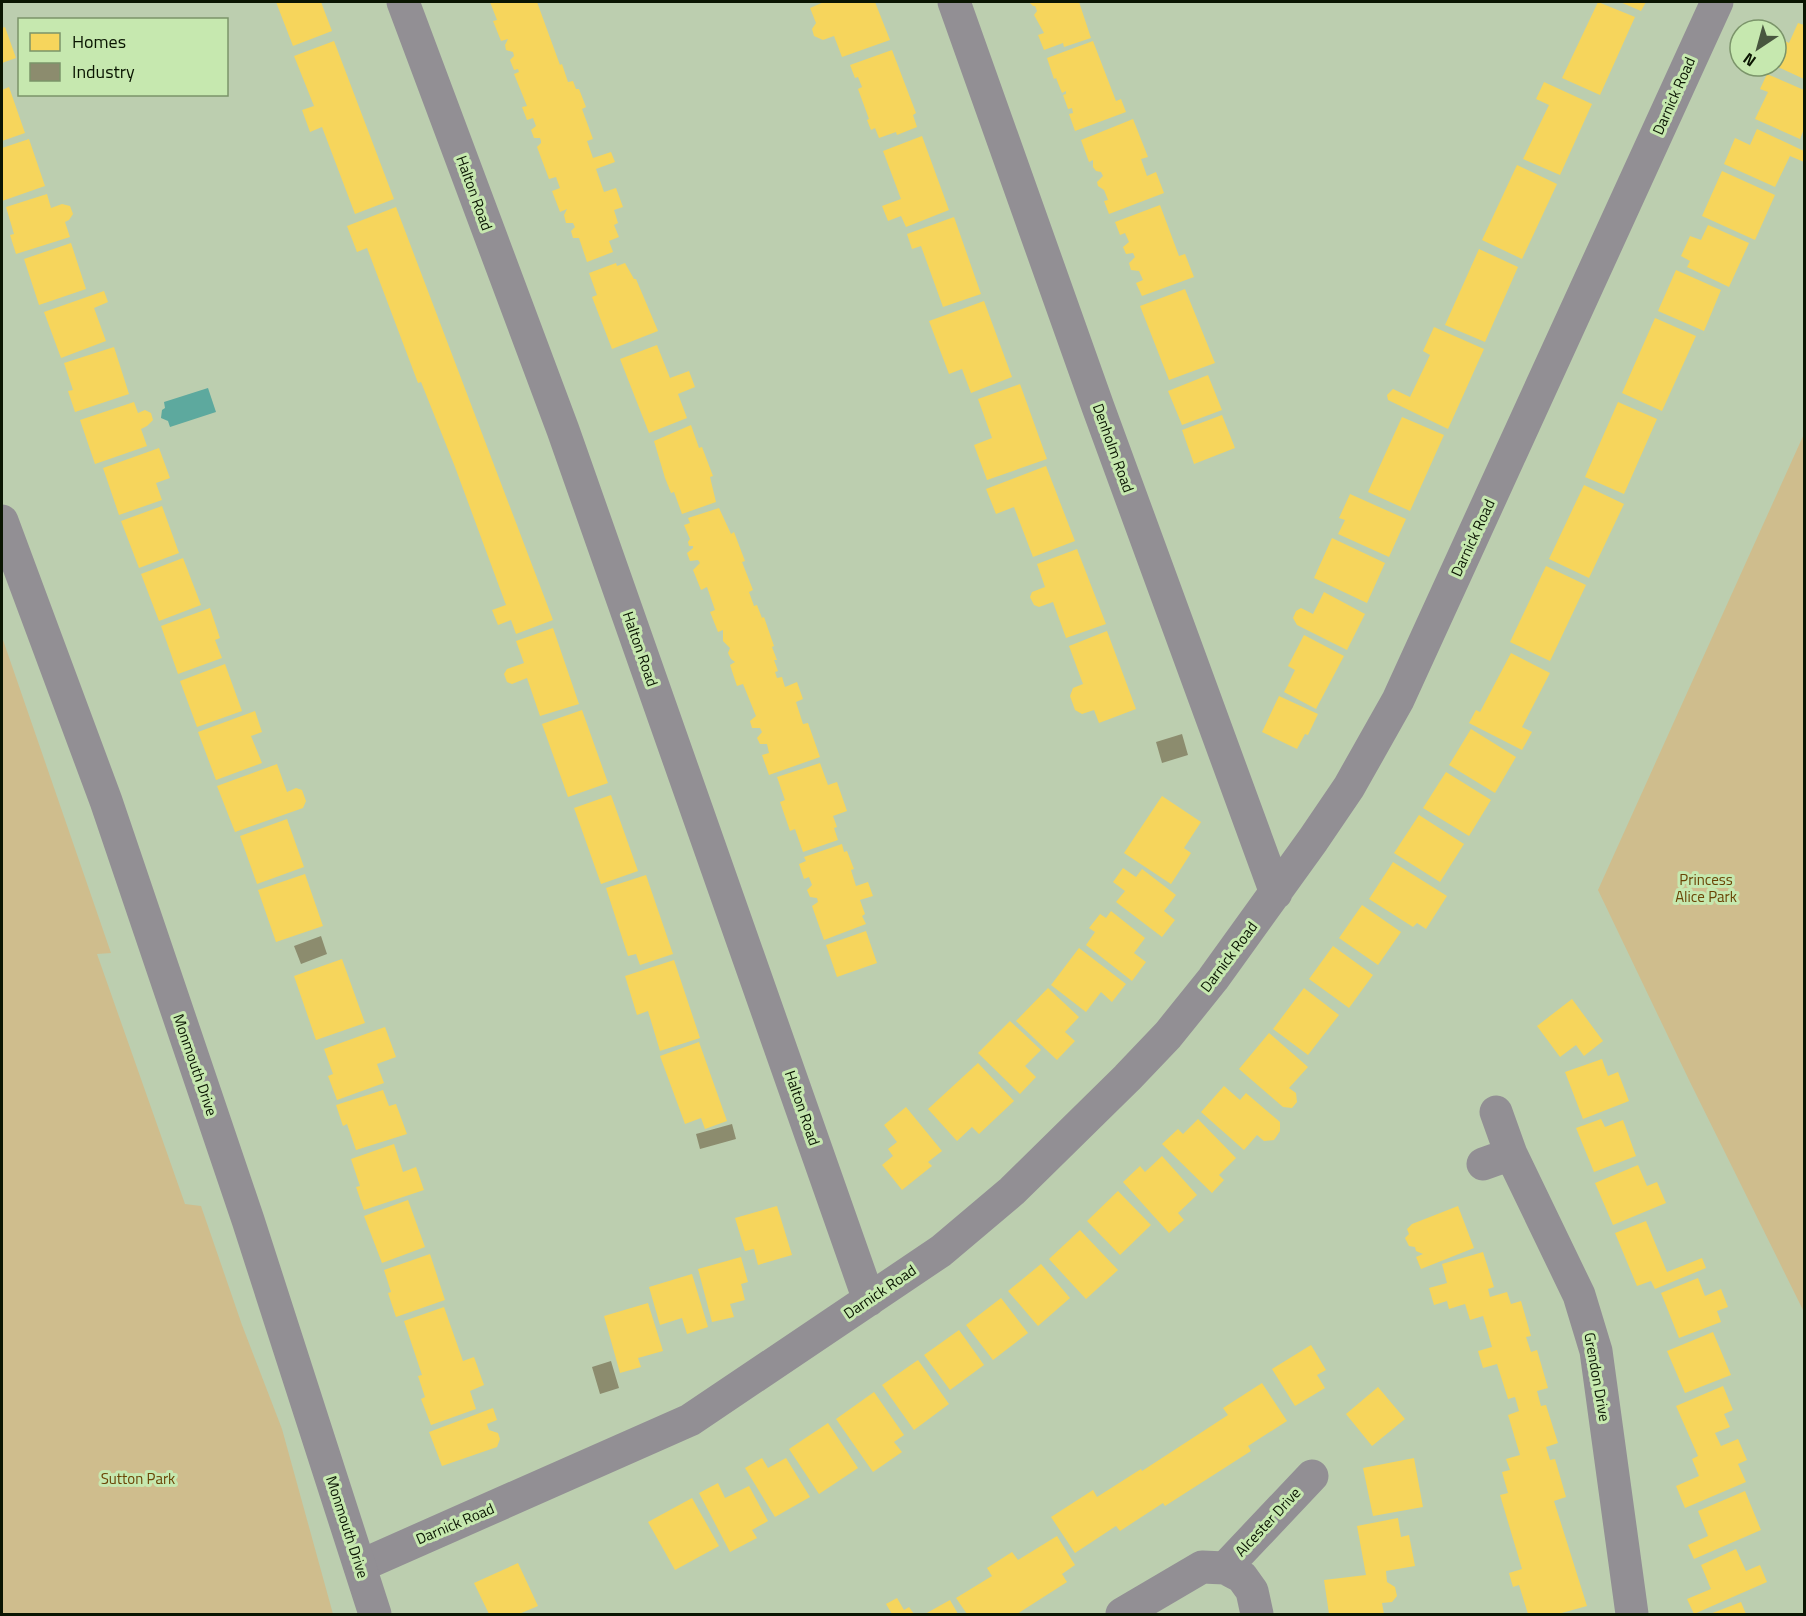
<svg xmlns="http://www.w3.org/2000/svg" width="1806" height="1616" font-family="'Titillium Web',sans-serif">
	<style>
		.green { fill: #cfbd8d }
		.water { fill: #5da99e }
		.homes { fill: #f6d55c }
		.industry { fill: #8c8c6e }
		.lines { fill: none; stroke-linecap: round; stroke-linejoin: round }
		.minor { stroke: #928f94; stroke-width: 33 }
		.tertiary { stroke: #928f94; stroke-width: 33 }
		.labels { text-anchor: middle; stroke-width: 6; stroke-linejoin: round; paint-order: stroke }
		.street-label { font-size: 15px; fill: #0a1502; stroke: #c6e8af }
		.park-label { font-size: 15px; fill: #6a4406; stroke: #c6e8af }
	</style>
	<rect width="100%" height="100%" fill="#bcceaf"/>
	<path class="green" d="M 1804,434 L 1804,1312 L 1689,1080 L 1598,890 Z
		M 2,637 L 111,953 L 97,954 L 185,1204 L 201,1206 L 242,1325 L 282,1429 L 333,1614 L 2,1614 Z"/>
	<path class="water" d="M 208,388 L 216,412 L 170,427 L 168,421 L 161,418 L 162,410 L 165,408 L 164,402 Z"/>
	<path class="homes" d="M 276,2 L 321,2 L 332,31 L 293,46 Z
		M 490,2 L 537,2 L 560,65 L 562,64 L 568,82 L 573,81 L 576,89 L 579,89 L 586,107 L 582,109 L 593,139 L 587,141 L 593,158 L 611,152 L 615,162 L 596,169 L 604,192 L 616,188 L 623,207 L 614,210 L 618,223 L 614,225 L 619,237 L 609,241 L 613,252 L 587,262 L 579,238 L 573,238 L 571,231 L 575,227 L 573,223 L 566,223 L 564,215 L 567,209 L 560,212 L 552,191 L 560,188 L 556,177 L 549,179 L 537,147 L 541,143 L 541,141 L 540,138 L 534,138 L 531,130 L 536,126 L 533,118 L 527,120 L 522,107 L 527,106 L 514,74 L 519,72 L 518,69 L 514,70 L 510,60 L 514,56 L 513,52 L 506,50 L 505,45 L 508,39 L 501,41 L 493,21 L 497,20 Z
		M 824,2 L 875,2 L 890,40 L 842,57 L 834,36 L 823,40 L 814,36 L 812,29 L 816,23 L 810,8 Z
		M 1029,2 L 1079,2 L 1091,38 L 1064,47 L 1063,43 L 1044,50 L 1038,35 L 1044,33 L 1034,15 L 1037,11 L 1035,6 L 1033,6 Z
		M 1598,2 L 1635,17 L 1600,95 L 1562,78 Z
		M 1620,2 L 1646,2 L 1641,11 Z
		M 1798,23 L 1804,25 L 1804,79 L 1776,66 L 1776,55 L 1783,40 L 1789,43 Z
		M 5,27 L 16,58 L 2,63 L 2,28 Z
		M 334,41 L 394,199 L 355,214 L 322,127 L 310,132 L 302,110 L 314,106 L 294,56 Z
		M 1093,41 L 1116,101 L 1121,99 L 1126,112 L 1075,131 L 1069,114 L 1073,113 L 1072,108 L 1068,109 L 1063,95 L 1066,94 L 1066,91 L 1062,93 L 1056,78 L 1054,79 L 1047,58 Z
		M 892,50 L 916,113 L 913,115 L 917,127 L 897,135 L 896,132 L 879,138 L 875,128 L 871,130 L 867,120 L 869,119 L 858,89 L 862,87 L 858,77 L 855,78 L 850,65 Z
		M 1767,74 L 1804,90 L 1804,129 L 1800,139 L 1755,119 L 1768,92 L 1760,89 Z
		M 1544,82 L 1592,104 L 1560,175 L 1523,159 L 1549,105 L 1536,99 Z
		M 9,87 L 25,133 L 2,141 L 2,90 Z
		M 1133,119 L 1148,157 L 1141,159 L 1147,176 L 1156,172 L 1164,193 L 1109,214 L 1104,201 L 1108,200 L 1104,190 L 1098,186 L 1097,182 L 1103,176 L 1101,172 L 1096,171 L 1093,167 L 1093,160 L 1089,162 L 1081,140 Z
		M 1757,129 L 1804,151 L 1804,162 L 1790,156 L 1775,187 L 1724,164 L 1735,138 L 1750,145 Z
		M 922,136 L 949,210 L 906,227 L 901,216 L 888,221 L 882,206 L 901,199 L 883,151 Z
		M 29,139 L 45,186 L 2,201 L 2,148 Z
		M 1517,165 L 1557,184 L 1522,259 L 1482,240 Z
		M 1722,171 L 1775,195 L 1755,240 L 1702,216 Z
		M 47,194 L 51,208 L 62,204 L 70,206 L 73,214 L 69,220 L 65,222 L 70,237 L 16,254 L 10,235 L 14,234 L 6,207 Z
		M 1160,205 L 1179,256 L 1185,254 L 1194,277 L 1142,296 L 1136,283 L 1143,280 L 1139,271 L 1131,270 L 1129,263 L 1135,257 L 1133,253 L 1126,254 L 1123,247 L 1129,242 L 1125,233 L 1120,235 L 1115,222 Z
		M 396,207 L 553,620 L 516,634 L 511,620 L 498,625 L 492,610 L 506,605 L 455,467 L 421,382 L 418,383 L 367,248 L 357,252 L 347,226 Z
		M 954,217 L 981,294 L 943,307 L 921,246 L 912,249 L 907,234 Z
		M 1708,225 L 1749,243 L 1729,287 L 1687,267 L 1690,261 L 1681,256 L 1690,236 L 1701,240 Z
		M 71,243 L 86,289 L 39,305 L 24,259 Z
		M 1479,249 L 1518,267 L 1485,342 L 1445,325 Z
		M 616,263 L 617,266 L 625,263 L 634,279 L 636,279 L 658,331 L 612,349 L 592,297 L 597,295 L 589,273 Z
		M 1676,270 L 1721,290 L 1704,331 L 1658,311 Z
		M 1185,289 L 1215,363 L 1169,380 L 1140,306 Z
		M 104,291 L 108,302 L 94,308 L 106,341 L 61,358 L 44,312 Z
		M 984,301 L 1012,377 L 971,393 L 962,369 L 949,374 L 929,321 Z
		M 1655,318 L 1696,336 L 1662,411 L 1622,393 Z
		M 1434,327 L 1484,349 L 1448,429 L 1388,400 L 1387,395 L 1393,389 L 1410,397 L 1430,355 L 1423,351 Z
		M 657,345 L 670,378 L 689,371 L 695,387 L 678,394 L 687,418 L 649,433 L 620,359 Z
		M 114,347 L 129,394 L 75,412 L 68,391 L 73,390 L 64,363 Z
		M 1208,375 L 1222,410 L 1182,425 L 1168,391 Z
		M 1020,384 L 1047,459 L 987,480 L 974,445 L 992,438 L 978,399 Z
		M 134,402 L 138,413 L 145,410 L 151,413 L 153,420 L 147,426 L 141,429 L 147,446 L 95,464 L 80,420 Z
		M 1618,402 L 1657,419 L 1624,494 L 1585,477 Z
		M 1222,415 L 1235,448 L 1194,464 L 1182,430 Z
		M 1402,417 L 1444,435 L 1410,511 L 1368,492 Z
		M 691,425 L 699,448 L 702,447 L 713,476 L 710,477 L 716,502 L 682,514 L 674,492 L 671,493 L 665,478 L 654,441 Z
		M 159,448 L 170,478 L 156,483 L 162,500 L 119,515 L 103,468 Z
		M 1046,466 L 1075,541 L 1033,557 L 1014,507 L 996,514 L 986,489 Z
		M 1584,485 L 1624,504 L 1589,578 L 1549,559 Z
		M 1350,494 L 1406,519 L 1389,557 L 1338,534 L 1345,520 L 1339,518 Z
		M 162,506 L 179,553 L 139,568 L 121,521 Z
		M 719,508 L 731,534 L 734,532 L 745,561 L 742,562 L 753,590 L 749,592 L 754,606 L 757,605 L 762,618 L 764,617 L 774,646 L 772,647 L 777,660 L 774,660 L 778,671 L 775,672 L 777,678 L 782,677 L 785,687 L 797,682 L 803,699 L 796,702 L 803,724 L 808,723 L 820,757 L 769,775 L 762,755 L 769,753 L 767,744 L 760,744 L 757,738 L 762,732 L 760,728 L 752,728 L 750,721 L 756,716 L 743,684 L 737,686 L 730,665 L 735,662 L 731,659 L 728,653 L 730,648 L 723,641 L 723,630 L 718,632 L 710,612 L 715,610 L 707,587 L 701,590 L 693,570 L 700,563 L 698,560 L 690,561 L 687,553 L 693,548 L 693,546 L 689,546 L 688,542 L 690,539 L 684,525 L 690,523 L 688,518 Z
		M 1332,538 L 1385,563 L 1367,603 L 1314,578 Z
		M 1077,549 L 1106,624 L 1066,638 L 1053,602 L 1039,607 L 1034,605 L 1030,597 L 1032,592 L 1045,587 L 1037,564 Z
		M 183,558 L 201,605 L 159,621 L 141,574 Z
		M 1546,566 L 1586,585 L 1550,661 L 1510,642 Z
		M 1324,592 L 1365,614 L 1347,650 L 1297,625 L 1293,618 L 1296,611 L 1301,608 L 1313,614 Z
		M 210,608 L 220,638 L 215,640 L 222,658 L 178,674 L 161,626 Z
		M 553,628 L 579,704 L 540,716 L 527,678 L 512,684 L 507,682 L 504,674 L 507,669 L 524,663 L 516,641 Z
		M 1107,631 L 1136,709 L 1099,723 L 1094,710 L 1082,714 L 1075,710 L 1070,696 L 1073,688 L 1083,684 L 1069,646 Z
		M 1304,635 L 1344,656 L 1316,709 L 1284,692 L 1295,670 L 1288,666 Z
		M 1511,653 L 1550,673 L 1522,727 L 1532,732 L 1522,750 L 1469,723 L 1476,710 L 1480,712 Z
		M 225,664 L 242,711 L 197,727 L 180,681 Z
		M 1279,696 L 1318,714 L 1308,735 L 1305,734 L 1297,749 L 1262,732 Z
		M 582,710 L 608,783 L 568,797 L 542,724 Z
		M 255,711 L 262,732 L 251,736 L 262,763 L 216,780 L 198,732 Z
		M 1471,729 L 1516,757 L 1495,793 L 1449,765 Z
		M 820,763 L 828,785 L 837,782 L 847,811 L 833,816 L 837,827 L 834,828 L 838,840 L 803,852 L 795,829 L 790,831 L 780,802 L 785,800 L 777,777 Z
		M 277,764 L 287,792 L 296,788 L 302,790 L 306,801 L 303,808 L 235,832 L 217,786 Z
		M 1446,772 L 1491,800 L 1469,836 L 1423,808 Z
		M 611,795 L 638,871 L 601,884 L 574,808 Z
		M 1162,796 L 1201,822 L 1184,848 L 1191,853 L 1171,884 L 1124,853 Z
		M 1419,815 L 1464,844 L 1440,882 L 1394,853 Z
		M 287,819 L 304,867 L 257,884 L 240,836 Z
		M 842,844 L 844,852 L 847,851 L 854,869 L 851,870 L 856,886 L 868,882 L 873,896 L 860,900 L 865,914 L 862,916 L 866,924 L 824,940 L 812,906 L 818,902 L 817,898 L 810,897 L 807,890 L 812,885 L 809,877 L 804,879 L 799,864 L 806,861 L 804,857 Z
		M 1393,862 L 1447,896 L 1426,929 L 1417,923 L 1413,927 L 1369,899 Z
		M 1123,868 L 1136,877 L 1142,869 L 1176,895 L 1164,911 L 1175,920 L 1162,937 L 1116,902 L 1125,891 L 1113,882 Z
		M 305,874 L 323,926 L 276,942 L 258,890 Z
		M 646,875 L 673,954 L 640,965 L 636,954 L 628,956 L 606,888 Z
		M 1362,905 L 1401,932 L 1378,965 L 1339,938 Z
		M 1111,911 L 1145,938 L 1134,953 L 1146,962 L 1132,981 L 1086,945 L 1095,932 L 1089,928 L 1100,914 L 1106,918 Z
		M 866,931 L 877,963 L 837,977 L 826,945 Z
		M 1333,946 L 1373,975 L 1349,1008 L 1309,979 Z
		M 1079,948 L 1126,984 L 1112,1002 L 1101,992 L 1086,1012 L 1051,985 Z
		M 342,959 L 365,1023 L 316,1040 L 294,976 Z
		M 674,960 L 700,1038 L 660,1051 L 648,1011 L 637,1015 L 625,976 Z
		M 1048,988 L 1079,1017 L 1065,1032 L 1075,1041 L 1057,1060 L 1016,1021 Z
		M 1304,988 L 1339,1015 L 1308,1055 L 1273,1029 Z
		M 1572,999 L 1603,1041 L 1584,1056 L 1576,1045 L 1560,1057 L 1537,1026 Z
		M 1010,1021 L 1041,1050 L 1025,1066 L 1036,1077 L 1020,1094 L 978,1053 Z
		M 385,1027 L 396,1057 L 377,1064 L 384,1083 L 337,1100 L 328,1076 L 333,1074 L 324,1049 Z
		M 1269,1033 L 1308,1067 L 1289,1088 L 1296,1093 L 1297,1102 L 1292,1108 L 1283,1107 L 1239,1069 Z
		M 699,1042 L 727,1121 L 705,1129 L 701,1118 L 685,1124 L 660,1056 Z
		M 1602,1059 L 1608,1076 L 1618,1072 L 1629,1101 L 1583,1119 L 1565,1072 Z
		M 978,1063 L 1014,1101 L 979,1134 L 972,1127 L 957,1141 L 928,1109 Z
		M 1224,1086 L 1240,1100 L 1246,1093 L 1280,1122 L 1280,1131 L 1274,1140 L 1264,1141 L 1257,1135 L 1244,1150 L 1201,1112 Z
		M 383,1090 L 389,1106 L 396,1104 L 407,1134 L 356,1150 L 347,1124 L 343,1126 L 336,1105 Z
		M 906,1107 L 942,1151 L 928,1162 L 932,1166 L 902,1190 L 882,1165 L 893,1156 L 888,1149 L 897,1142 L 884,1125 Z
		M 1198,1119 L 1236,1158 L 1219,1175 L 1224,1180 L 1212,1193 L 1162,1144 L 1178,1129 L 1183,1134 Z
		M 1601,1119 L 1605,1127 L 1623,1120 L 1636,1156 L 1594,1172 L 1576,1128 Z
		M 394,1144 L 403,1172 L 416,1167 L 424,1190 L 364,1210 L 356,1187 L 360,1186 L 351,1159 Z
		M 1162,1156 L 1197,1195 L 1178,1213 L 1184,1220 L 1169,1233 L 1123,1182 L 1140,1166 L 1145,1172 Z
		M 1638,1165 L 1647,1186 L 1657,1182 L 1666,1203 L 1613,1225 L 1595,1183 Z
		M 1118,1191 L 1151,1225 L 1120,1255 L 1087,1221 Z
		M 408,1200 L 425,1247 L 382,1263 L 364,1216 Z
		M 777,1206 L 792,1255 L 758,1265 L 754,1249 L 745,1251 L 735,1218 Z
		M 1458,1206 L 1474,1248 L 1421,1269 L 1416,1257 L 1423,1254 L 1416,1251 L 1415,1247 L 1409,1246 L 1405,1238 L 1409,1234 L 1407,1229 L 1412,1224 Z
		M 1646,1221 L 1667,1272 L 1702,1258 L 1706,1268 L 1655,1289 L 1651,1281 L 1637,1286 L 1615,1233 Z
		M 1080,1230 L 1118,1270 L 1086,1299 L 1049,1259 Z
		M 1483,1252 L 1494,1287 L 1488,1289 L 1490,1297 L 1507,1292 L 1511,1304 L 1521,1301 L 1531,1336 L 1526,1337 L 1531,1352 L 1537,1350 L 1548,1388 L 1537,1391 L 1541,1406 L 1546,1405 L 1558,1443 L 1546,1447 L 1550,1460 L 1555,1459 L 1566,1497 L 1554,1501 L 1587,1606 L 1558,1614 L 1528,1614 L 1519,1585 L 1513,1587 L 1509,1573 L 1522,1569 L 1500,1495 L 1508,1493 L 1502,1472 L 1510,1470 L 1506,1459 L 1520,1455 L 1508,1415 L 1519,1411 L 1515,1397 L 1508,1399 L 1497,1364 L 1483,1368 L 1478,1351 L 1492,1347 L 1483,1316 L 1470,1320 L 1465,1304 L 1449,1309 L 1447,1301 L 1434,1305 L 1429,1288 L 1447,1283 L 1442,1264 Z
		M 430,1254 L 445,1300 L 396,1317 L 388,1293 L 391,1292 L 384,1270 Z
		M 741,1257 L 748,1282 L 741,1284 L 745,1300 L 730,1304 L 734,1317 L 712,1322 L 698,1269 Z
		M 1041,1264 L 1070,1298 L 1038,1326 L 1008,1291 Z
		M 692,1274 L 708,1327 L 687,1334 L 682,1318 L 660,1325 L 649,1287 Z
		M 1698,1278 L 1705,1296 L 1721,1289 L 1728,1307 L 1717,1311 L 1721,1322 L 1679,1338 L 1661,1293 Z
		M 1001,1298 L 1028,1333 L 993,1360 L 966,1325 Z
		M 648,1303 L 663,1351 L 638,1358 L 641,1367 L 620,1373 L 604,1316 Z
		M 444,1307 L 463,1361 L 474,1357 L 484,1385 L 470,1391 L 476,1409 L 431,1425 L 421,1399 L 425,1397 L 418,1376 L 422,1375 L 404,1321 Z
		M 959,1330 L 984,1365 L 950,1390 L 924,1355 Z
		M 1713,1332 L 1731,1375 L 1685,1393 L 1667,1351 Z
		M 1311,1345 L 1326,1370 L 1317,1375 L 1325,1388 L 1295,1406 L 1272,1369 Z
		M 918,1360 L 949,1404 L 914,1430 L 882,1385 Z
		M 1262,1383 L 1287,1421 L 1248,1446 L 1251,1451 L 1165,1506 L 1163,1503 L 1120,1531 L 1116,1526 L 1075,1553 L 1051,1517 L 1093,1490 L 1097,1497 L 1141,1469 L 1142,1471 L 1228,1415 L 1223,1408 Z
		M 1723,1386 L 1733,1410 L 1724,1414 L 1730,1427 L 1715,1433 L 1721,1446 L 1738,1439 L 1747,1460 L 1738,1464 L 1746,1482 L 1685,1508 L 1676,1486 L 1699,1476 L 1692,1459 L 1698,1456 L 1676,1406 Z
		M 1378,1387 L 1405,1419 L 1372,1446 L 1346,1414 Z
		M 874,1392 L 904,1435 L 894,1442 L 902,1452 L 873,1472 L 836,1419 Z
		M 493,1408 L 497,1420 L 487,1424 L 489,1430 L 498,1433 L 500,1439 L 497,1447 L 442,1466 L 429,1432 Z
		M 828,1423 L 858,1468 L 819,1494 L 789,1449 Z
		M 762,1458 L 768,1468 L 786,1458 L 810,1497 L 775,1517 L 745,1468 Z
		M 1414,1458 L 1423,1507 L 1373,1516 L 1363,1468 Z
		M 718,1483 L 725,1498 L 749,1486 L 768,1521 L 752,1530 L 757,1538 L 730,1552 L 699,1493 Z
		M 1745,1491 L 1761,1530 L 1694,1559 L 1688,1545 L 1708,1536 L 1698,1511 Z
		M 692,1498 L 719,1546 L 675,1570 L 648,1522 Z
		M 1398,1518 L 1401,1537 L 1409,1535 L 1415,1566 L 1386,1571 L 1387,1582 L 1395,1587 L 1397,1596 L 1392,1602 L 1382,1603 L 1384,1614 L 1329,1614 L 1324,1580 L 1366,1575 L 1357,1526 Z
		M 1057,1536 L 1075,1565 L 1062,1574 L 1067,1582 L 1017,1614 L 967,1614 L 956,1598 L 992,1576 L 987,1568 L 1012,1552 L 1018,1560 Z
		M 1736,1549 L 1746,1571 L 1760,1565 L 1767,1582 L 1694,1614 L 1687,1599 L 1711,1589 L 1701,1565 Z
		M 518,1563 L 538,1606 L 519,1614 L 489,1614 L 474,1583 Z
		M 897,1598 L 904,1610 L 909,1607 L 914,1614 L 892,1614 L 886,1604 Z
		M 950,1600 L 958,1614 L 925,1614 Z
		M 1741,1602 L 1746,1614 L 1710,1614 Z"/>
	<path class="industry" d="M 1182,734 L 1188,755 L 1162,763 L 1156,742 Z
		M 321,936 L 327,954 L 301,964 L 294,946 Z
		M 732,1124 L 736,1139 L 700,1149 L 696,1134 Z
		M 611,1361 L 619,1388 L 600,1394 L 592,1367 Z"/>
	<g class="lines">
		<path class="minor" d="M 403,2 L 563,430 L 869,1300
			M 954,2 L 1098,407 L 1276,893
			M 1496,1112 L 1511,1154 L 1579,1295 L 1596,1351 L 1632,1614
			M 1483,1164 L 1511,1154
			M 360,1566 L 690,1420 L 941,1251 L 1012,1191 L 1127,1078 L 1168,1035 L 1213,979 L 1313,840 L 1349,787 L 1398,700 L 1717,2
			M 1225,1568 L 1312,1476
			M 1122,1614 L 1202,1567 L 1225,1568 L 1242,1577 L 1252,1591 L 1257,1614"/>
		<path class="tertiary" d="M 2,521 L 106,801 L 248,1220 L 375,1614"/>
	</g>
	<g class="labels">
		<g class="street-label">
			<text transform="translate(1674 96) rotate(-66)" y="5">Darnick Road</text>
			<text transform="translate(474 193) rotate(70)" y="5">Halton Road</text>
			<text transform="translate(1113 448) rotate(70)" y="5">Denholm Road</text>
			<text transform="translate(1473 538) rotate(-65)" y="5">Darnick Road</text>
			<text transform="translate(640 649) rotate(71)" y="5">Halton Road</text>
			<text transform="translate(1229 957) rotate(-53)" y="5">Darnick Road</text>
			<text transform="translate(195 1065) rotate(71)" y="5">Monmouth Drive</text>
			<text transform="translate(802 1108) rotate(71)" y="5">Halton Road</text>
			<text transform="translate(880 1292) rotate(-34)" y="5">Darnick Road</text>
			<text transform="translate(1597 1377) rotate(80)" y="5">Grendon Drive</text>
			<text transform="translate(1268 1522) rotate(-47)" y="5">Alcester Drive</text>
			<text transform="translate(455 1524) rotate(-23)" y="5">Darnick Road</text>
			<text transform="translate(347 1527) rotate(72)" y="5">Monmouth Drive</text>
		</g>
		<g class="park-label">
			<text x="1706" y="885">Princess<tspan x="1706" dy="17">Alice Park</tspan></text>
			<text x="138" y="1484">Sutton Park</text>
		</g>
	</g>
	<rect width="1806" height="1616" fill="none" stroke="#0a1502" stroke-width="6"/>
	<rect x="18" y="18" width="210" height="78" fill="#c6e8af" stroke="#7b946a" stroke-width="1.5"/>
	<rect x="30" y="33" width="30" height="18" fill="#f6d55c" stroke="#7b946a" stroke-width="1.5"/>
	<text x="72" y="48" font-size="18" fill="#0a1502">Homes</text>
	<rect x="30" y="63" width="30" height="18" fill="#8c8c6e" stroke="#7b946a" stroke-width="1.5"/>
	<text x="72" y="78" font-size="18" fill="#0a1502">Industry</text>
	<g transform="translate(1758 48) rotate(216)"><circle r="28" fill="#c6e8af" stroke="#7b946a" stroke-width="1.5"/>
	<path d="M0-4.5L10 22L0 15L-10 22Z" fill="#48563f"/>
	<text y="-9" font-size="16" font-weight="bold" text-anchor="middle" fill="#0a1502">N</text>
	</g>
</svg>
